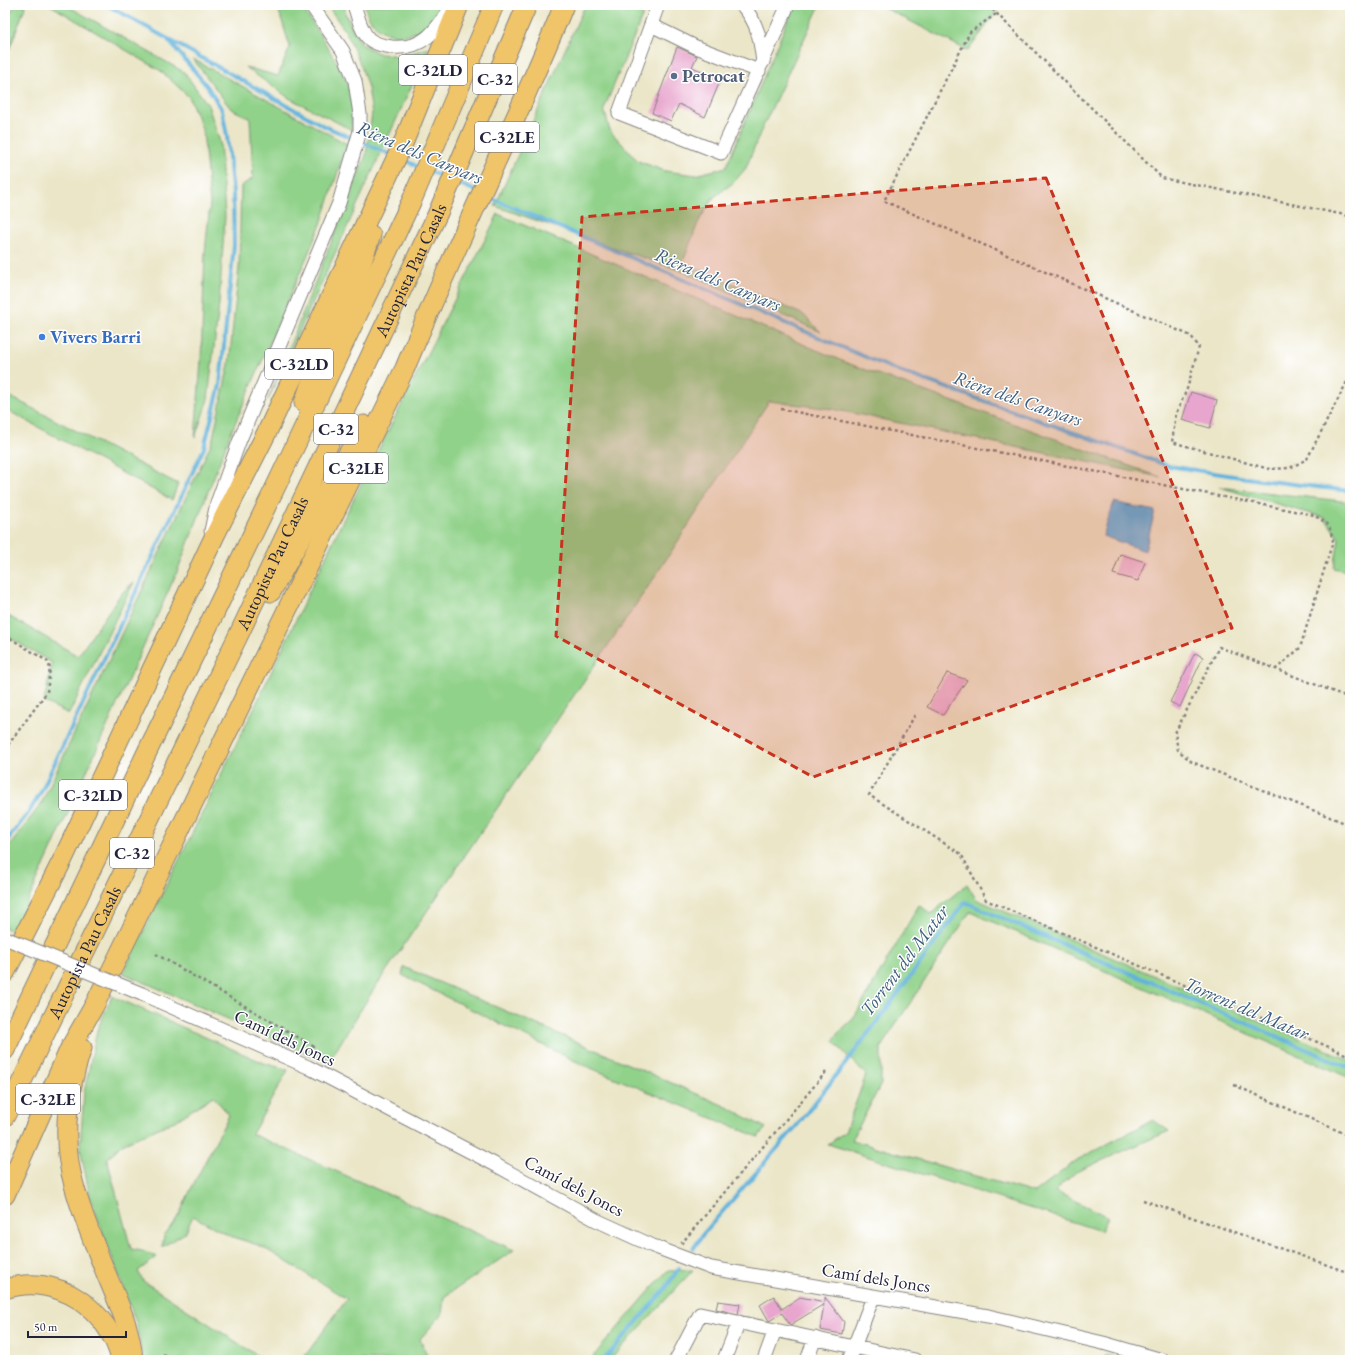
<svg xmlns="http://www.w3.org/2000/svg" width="1355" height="1365" font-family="'EB Garamond',serif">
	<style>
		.green { fill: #91d28a; stroke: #5a7a62 }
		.water { fill: #61b2dc; stroke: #426a8c }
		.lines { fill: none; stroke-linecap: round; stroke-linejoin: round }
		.stream { stroke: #61b2dc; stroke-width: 4 }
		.building { fill: #e8a5ce }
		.minor-casing { stroke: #868482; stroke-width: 15 }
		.highway-casing { stroke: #868482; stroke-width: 21 }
		.path { stroke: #868482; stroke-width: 2.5; stroke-dasharray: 3 3; stroke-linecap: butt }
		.minor { stroke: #fff; stroke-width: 13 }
		.highway { stroke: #f0c469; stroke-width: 19 }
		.minor-bridge-casing { stroke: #868482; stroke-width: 15; stroke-linecap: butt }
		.minor-bridge { stroke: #fff; stroke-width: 13 }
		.marked { fill: #c8321e; fill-opacity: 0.2; stroke: #c8321e; stroke-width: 3; stroke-dasharray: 8 5; stroke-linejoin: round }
		.service-dot { fill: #5c6f8a; stroke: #fff; stroke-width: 1.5 }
		.shop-dot { fill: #3f7fe0; stroke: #fff; stroke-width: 1.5 }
		.labels { text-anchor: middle; stroke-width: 3; stroke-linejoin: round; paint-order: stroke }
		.shield { fill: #fff; stroke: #646476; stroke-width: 1 }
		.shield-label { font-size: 17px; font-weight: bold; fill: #22223b }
		.service-label { font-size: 18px; font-weight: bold; fill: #4e5e75; stroke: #fff; text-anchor: start }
		.street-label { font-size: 18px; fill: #22223b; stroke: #fff }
		.shop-label { font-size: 18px; font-weight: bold; fill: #366cbe; stroke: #fff; text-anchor: start }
		.water-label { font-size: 19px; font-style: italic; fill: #3b5c7b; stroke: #fff }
	</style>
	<rect width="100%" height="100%" fill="#fff"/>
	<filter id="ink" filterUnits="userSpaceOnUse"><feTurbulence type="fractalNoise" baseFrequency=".025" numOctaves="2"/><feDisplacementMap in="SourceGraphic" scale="8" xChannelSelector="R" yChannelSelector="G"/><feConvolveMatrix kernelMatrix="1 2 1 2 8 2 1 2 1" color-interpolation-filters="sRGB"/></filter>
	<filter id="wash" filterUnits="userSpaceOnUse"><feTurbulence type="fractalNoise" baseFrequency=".012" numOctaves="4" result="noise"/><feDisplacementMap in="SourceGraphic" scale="16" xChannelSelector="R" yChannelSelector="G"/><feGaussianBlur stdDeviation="0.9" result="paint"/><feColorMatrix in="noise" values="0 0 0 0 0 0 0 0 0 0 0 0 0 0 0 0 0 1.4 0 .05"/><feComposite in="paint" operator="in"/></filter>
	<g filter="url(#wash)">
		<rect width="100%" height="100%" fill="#ebe6c8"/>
		<path class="green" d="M 14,5 L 26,5 L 5,61 L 5,28 Z
			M 50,5 L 66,5 L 184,72 L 208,105 L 220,142 L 225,216 L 219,304 L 208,399 L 195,438 L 201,361 L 205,253 L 210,203 L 203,131 L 189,97 L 161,71 Z
			M 266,5 L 300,5 L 316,28 L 337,63 L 348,85 L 352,109 L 352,130 L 289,98 L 245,67 L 278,76 L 290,47 L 279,11 Z
			M 327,5 L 345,5 L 345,13 L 353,30 L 363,45 L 380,54 L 401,56 L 429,48 L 268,400 L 366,155 L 372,113 L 368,88 L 361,66 L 346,32 Z
			M 365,5 L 441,5 C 438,11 433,18 429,23 C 407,45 370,37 365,5 Z
			M 585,5 L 647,5 L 604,109 L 610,131 L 638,161 L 665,171 L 696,175 L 726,167 L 794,5 L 820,5 L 760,133 L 746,168 L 734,182 L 713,198 L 698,223 L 683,262 L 804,315 L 821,332 L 681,271 L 495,206 Z
			M 879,5 L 998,5 L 1000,7 L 968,51 Z
			M 193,59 L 347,144 L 321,224 L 230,435 L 177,572 L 14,932 L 5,928 L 5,852 L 41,804 L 212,442 L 229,364 L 239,267 L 241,186 L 253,178 L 250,118 L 231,109 Z
			M 498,214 L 847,363 L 1160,477 L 832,409 L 769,401 L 656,575 L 372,992 L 328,1063 L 123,973 L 258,700 L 344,518 Z
			M 5,394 L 178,484 L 172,500 L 5,409 Z
			M 1219,487 L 1350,502 L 1350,572 L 1334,568 L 1339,539 L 1325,518 Z
			M 134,582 L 69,714 L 44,702 L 52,663 L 5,635 L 5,614 L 78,656 L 120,595 Z
			M 967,884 L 976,899 L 1350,1060 L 1350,1078 L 970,912 L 881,1047 L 881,1084 L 852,1140 L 1034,1193 L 1077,1160 L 1153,1120 L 1169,1131 L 1076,1172 L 1055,1191 L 1108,1217 L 1101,1231 L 828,1144 L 845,1132 L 866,1075 L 833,1041 L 839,1032 L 853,1019 L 919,905 L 931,914 Z
			M 404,967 L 727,1107 L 766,1128 L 758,1137 L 581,1064 L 402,975 Z
			M 112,996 L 264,1063 L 288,1070 L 252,1134 L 514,1250 L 444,1297 L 442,1314 L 420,1339 L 429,1360 L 302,1360 L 347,1299 L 261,1246 L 230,1236 L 193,1216 L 185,1233 L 162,1247 L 164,1236 L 179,1215 L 190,1191 L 229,1115 L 213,1096 L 177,1120 L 122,1144 L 107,1159 L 131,1249 L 142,1251 L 157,1257 L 138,1271 L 143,1281 L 264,1360 L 143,1360 L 136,1322 L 90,1197 L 80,1148 L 84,1093 L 97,1030 Z
			M 693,1270 L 610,1360 L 590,1360 L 667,1271 Z
			M 1106,1355 L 1123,1359 L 1123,1360 L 1104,1360 Z"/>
		<path class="water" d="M 1114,502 L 1155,511 L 1145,551 L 1103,536 Z"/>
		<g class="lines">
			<path class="stream" d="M 107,5 L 324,126 L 392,155
				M 402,159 L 421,168
				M 429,171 L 447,179
				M 457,183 L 476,191
				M 486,196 L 896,370 L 1169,466 L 1260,480 L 1350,491
				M 5,843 L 29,812 L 40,794 L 204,448 L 220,385 L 234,245 L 233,194 L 227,136 L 222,110 L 207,86 L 169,41
				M 693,1249 L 704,1233 L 799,1123 L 859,1046 L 965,902 L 1350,1068
				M 412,1360 L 413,1360
				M 604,1360 L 665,1289 L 679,1268"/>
		</g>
		<g id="blocks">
			<path class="building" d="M 677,47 L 697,56 L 692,67 L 721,79 L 705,117 L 679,104 L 671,121 L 652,113 Z
				M 1191,392 L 1217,400 L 1210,428 L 1182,420 Z
				M 1120,554 L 1145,562 L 1138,581 L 1113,574 Z
				M 1195,653 L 1203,657 L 1180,707 L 1170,702 Z
				M 947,673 L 967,680 L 943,715 L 927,707 Z
				M 774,1296 L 782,1309 L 800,1297 L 825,1302 L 825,1297 L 844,1322 L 842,1334 L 820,1330 L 824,1304 L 790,1325 L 782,1313 L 769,1321 L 760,1305 Z
				M 718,1301 L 740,1304 L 738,1314 L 716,1309 Z"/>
		</g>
	</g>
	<g filter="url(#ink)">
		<use href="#blocks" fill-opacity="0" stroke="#868482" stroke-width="1"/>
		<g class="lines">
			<g class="minor-casing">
				<path id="minor" d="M 354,5 C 358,16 360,30 369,39 C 375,44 384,46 392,47 C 424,50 436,30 452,6
					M 658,5 L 619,113 L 721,153 L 788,5
					M 742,5 C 758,23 760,38 763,62
					M 651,25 L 696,47 L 759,71
					M 211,531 L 217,503 L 239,442 L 339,203 L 360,131 L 360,114 L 355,81 L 343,51 L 311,5
					M 142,994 L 308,1067 L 494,1164 L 596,1220 L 653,1246 L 711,1268 L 988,1316 L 1103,1343 L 1162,1360
					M 676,1360 L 700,1314 L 854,1347 L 873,1297
					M 724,1360 L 739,1322
					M 764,1360 L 775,1330
					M 807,1360 L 815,1338
					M 849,1360 L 854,1347 L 915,1360"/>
			</g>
			<g class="highway-casing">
				<g id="highway">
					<path d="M 304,403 L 312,380 L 359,270 L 371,235"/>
					<path d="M 271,592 L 364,425"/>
					<path d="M 5,973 L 63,859 L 177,616 L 216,533 L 267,432 L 402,146 L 459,5"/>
					<path d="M 82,1048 C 67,1092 61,1140 74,1185 C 82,1215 94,1243 105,1271 C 117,1300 131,1328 133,1360"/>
					<path d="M 5,1050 L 148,750 L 276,486 L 412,200 L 494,5"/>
					<path id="s1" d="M 5,1116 L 238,636 L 437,215 L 527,5"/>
					<path d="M 5,1195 L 70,1048 L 94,1006 L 405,368 C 455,246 514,128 564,5"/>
					<path d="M 5,1289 C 57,1272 109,1309 121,1360"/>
				</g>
			</g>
			<path class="path" d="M 988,5 L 1162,178 L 1350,216
				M 996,14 L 970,32 L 884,201 L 1191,336 L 1199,347 L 1187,389 L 1176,414 L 1172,442 L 1269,469 L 1290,468 L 1307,459 L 1350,376
				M 781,409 L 1314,515 L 1329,525 L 1333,541 L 1300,648 L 1276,669
				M 5,635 L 47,661 L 50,668 L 47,692 L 5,749
				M 1350,698 L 1219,647 L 1175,733 L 1178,750 L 1192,762 L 1350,825
				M 915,715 L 869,795 L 961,854 L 986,900 L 1350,1056
				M 156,954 L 313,1046 L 315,1057
				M 1234,1085 L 1350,1136
				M 1143,1200 L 1350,1273
				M 681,1244 L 826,1072
				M 163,1354 L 172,1360"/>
			<use href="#minor" class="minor"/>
			<use href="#highway" class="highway"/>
			<g class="minor-bridge-casing">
				<path id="minor-bridge" d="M 5,938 L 142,994"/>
			</g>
			<use href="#minor-bridge" class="minor-bridge"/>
		</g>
	</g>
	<path class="marked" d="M 1046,178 L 1232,628 L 813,777 L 556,636 L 582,217 Z"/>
	<circle class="service-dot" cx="674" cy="76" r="4"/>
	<circle class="shop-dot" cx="42" cy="337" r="4"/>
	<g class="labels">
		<g class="shield">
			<rect x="399" y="55" width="68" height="30" rx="3"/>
			<rect x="473" y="64" width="44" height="30" rx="3"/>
			<rect x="475" y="122" width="64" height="30" rx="3"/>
			<rect x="265" y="349" width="68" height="30" rx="3"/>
			<rect x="314" y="414" width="44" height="30" rx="3"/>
			<rect x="324" y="453" width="64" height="30" rx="3"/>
			<rect x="59" y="780" width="68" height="30" rx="3"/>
			<rect x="110" y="838" width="44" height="30" rx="3"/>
			<rect x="16" y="1084" width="64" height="30" rx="3"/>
		</g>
		<g class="shield-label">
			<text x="433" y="76">C-32LD</text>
			<text x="495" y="85">C-32</text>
			<text x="507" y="143">C-32LE</text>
			<text x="299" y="370">C-32LD</text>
			<text x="336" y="435">C-32</text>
			<text x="356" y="474">C-32LE</text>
			<text x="93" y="801">C-32LD</text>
			<text x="132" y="859">C-32</text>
			<text x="48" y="1105">C-32LE</text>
		</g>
		<g class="service-label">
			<text x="682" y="82">Petrocat</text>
		</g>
		<g class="street-label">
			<text dy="6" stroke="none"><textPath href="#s1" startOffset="938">Autopista Pau Casals</textPath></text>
			<text dy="6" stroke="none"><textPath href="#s1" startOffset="614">Autopista Pau Casals</textPath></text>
			<text dy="6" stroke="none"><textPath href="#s1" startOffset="182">Autopista Pau Casals</textPath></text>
			<text transform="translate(285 1038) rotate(25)" y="6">Camí dels Joncs</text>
			<text transform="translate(574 1186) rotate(28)" y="6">Camí dels Joncs</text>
			<text transform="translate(876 1278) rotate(9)" y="6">Camí dels Joncs</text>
		</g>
		<g class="shop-label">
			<text x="50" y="343">Vivers Barri</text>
		</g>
		<g class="water-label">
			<text transform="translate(420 152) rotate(23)" y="7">Riera dels Canyars</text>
			<text transform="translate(718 279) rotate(23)" y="7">Riera dels Canyars</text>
			<text transform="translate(1018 398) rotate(19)" y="7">Riera dels Canyars</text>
			<text transform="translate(904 960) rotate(-53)" y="7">Torrent del Matar</text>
			<text transform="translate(1247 1008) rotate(23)" y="7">Torrent del Matar</text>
		</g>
	</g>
	<rect width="1355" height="1365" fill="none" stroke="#fff" stroke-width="20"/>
	<path d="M28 1331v6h98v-6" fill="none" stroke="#22223b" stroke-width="2"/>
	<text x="34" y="1331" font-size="12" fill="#22223b" stroke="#ffffff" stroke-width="3" paint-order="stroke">50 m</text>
</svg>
